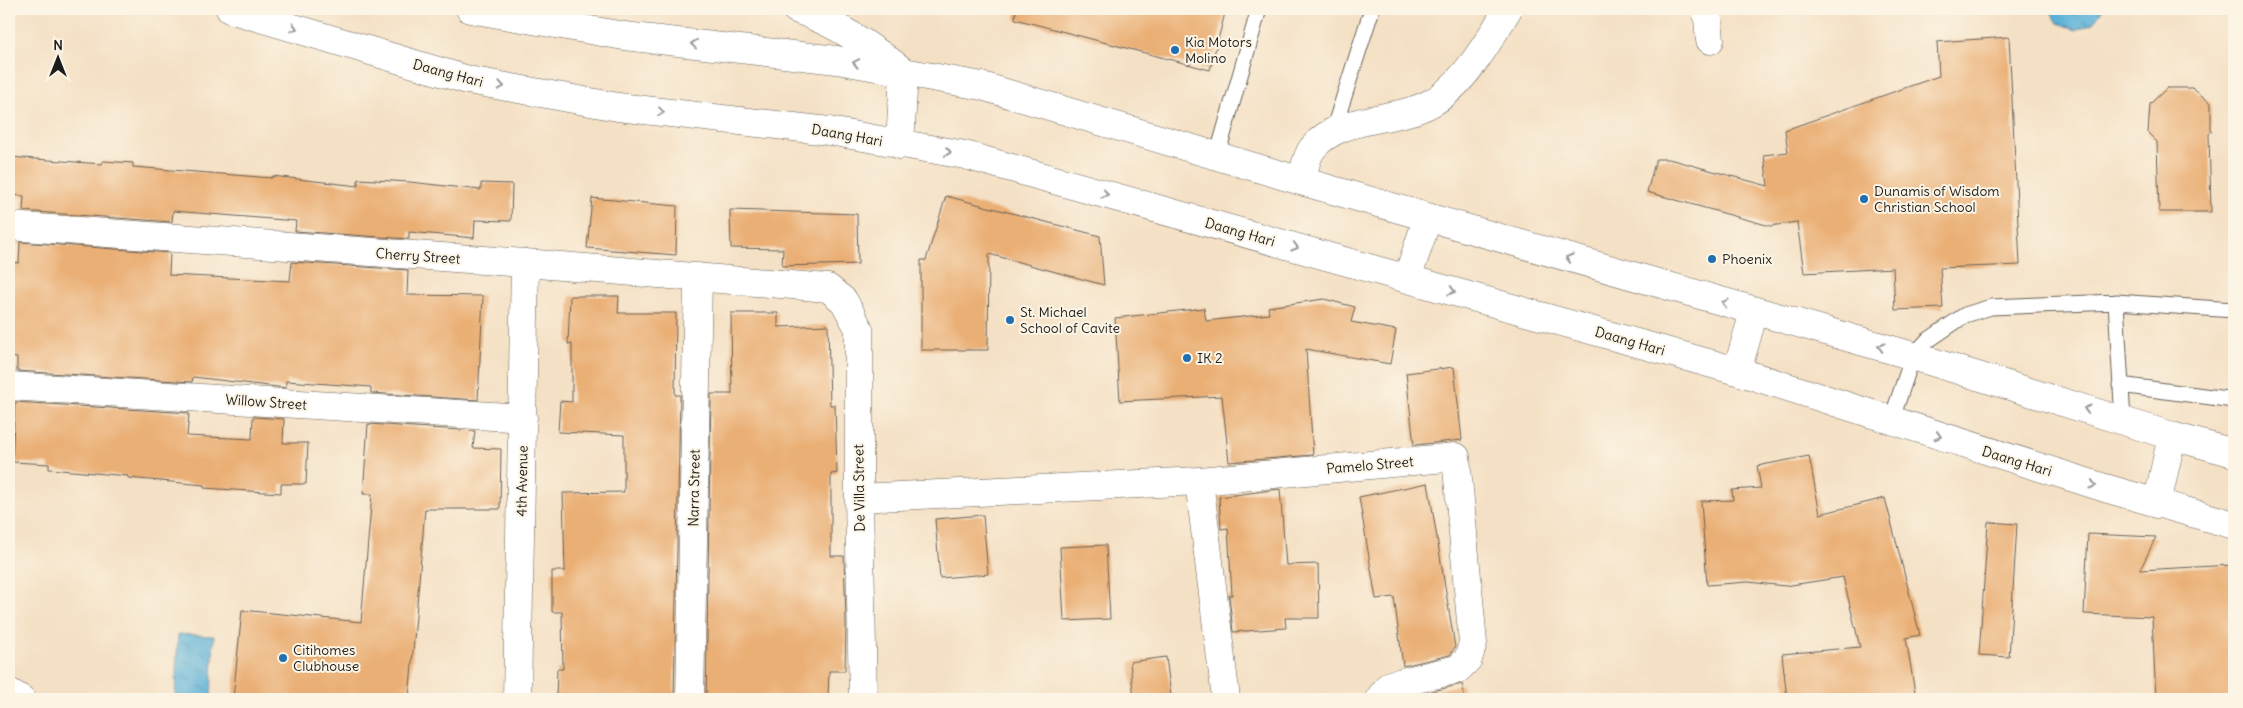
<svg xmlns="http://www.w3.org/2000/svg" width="2243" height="708" font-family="Delius,sans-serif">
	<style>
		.water { fill: url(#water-ripples); stroke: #3c667a }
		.building { fill: #eaaf75 }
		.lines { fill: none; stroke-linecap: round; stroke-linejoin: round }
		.service-casing { stroke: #686157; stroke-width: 17 }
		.minor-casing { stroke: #686157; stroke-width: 29 }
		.primary-casing { stroke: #686157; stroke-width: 29 }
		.service { stroke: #fff; stroke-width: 15 }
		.minor { stroke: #fff; stroke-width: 28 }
		.primary { stroke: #fff; stroke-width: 28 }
		.oneway { stroke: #999 }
		.poi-dot { fill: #1f6fb2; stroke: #fcf5e5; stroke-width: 2 }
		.labels { text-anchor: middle; stroke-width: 4; stroke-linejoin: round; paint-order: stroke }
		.poi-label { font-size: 14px; fill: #1c1c1c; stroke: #fcf5e5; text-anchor: start }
		.street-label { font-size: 14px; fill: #1c1c1c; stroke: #fcf5e5 }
	</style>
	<defs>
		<pattern id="water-ripples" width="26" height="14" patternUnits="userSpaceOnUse" patternTransform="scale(1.25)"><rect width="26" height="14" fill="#5bb1d8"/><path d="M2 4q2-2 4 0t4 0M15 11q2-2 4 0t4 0" fill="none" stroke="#4a8fae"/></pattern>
	</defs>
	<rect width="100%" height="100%" fill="#fcf5e5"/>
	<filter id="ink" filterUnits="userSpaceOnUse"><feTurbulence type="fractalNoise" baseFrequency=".02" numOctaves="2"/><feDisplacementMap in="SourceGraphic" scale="10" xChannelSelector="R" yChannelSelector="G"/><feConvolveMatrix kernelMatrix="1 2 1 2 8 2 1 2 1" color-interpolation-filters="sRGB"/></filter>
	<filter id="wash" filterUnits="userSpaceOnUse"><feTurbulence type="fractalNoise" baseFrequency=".0096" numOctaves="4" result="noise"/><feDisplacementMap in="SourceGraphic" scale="20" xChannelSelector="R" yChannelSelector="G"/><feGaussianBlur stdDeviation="1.12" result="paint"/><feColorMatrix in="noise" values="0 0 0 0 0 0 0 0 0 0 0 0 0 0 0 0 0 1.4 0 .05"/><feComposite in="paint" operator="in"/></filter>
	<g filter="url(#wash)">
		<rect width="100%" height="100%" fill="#f4e0c4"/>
		<path class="water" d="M 2049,9 L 2102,9 L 2102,10 L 2093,23 L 2076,30 L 2058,23 Z
			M 178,634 L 214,636 L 211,699 L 175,699 Z"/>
		<g id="blocks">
			<path class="building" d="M 1016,9 L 1226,9 L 1210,70 L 1015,19 Z
				M 2009,37 L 2020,265 L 1940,268 L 1943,308 L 1895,310 L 1893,268 L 1804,273 L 1797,222 L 1770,226 L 1647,192 L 1656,159 L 1669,159 L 1768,186 L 1764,155 L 1788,152 L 1785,130 L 1939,76 L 1937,42 Z
				M 2167,88 L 2192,88 L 2211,103 L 2211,132 L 2209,134 L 2211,212 L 2159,212 L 2157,142 L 2148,133 L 2150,104 Z
				M 9,157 L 102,164 L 103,161 L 133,163 L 133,167 L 272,178 L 272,176 L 358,186 L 358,179 L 410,182 L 481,190 L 481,183 L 512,184 L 511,221 L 475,220 L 474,238 L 409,232 L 409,239 L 295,231 L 296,221 L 173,211 L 172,222 L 23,211 L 24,196 L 9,195 Z
				M 946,196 L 1100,236 L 1104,285 L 989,254 L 988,350 L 921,350 L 921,260 L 926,260 Z
				M 592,198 L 677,206 L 676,255 L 587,248 Z
				M 730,210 L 857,214 L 858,264 L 782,266 L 783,249 L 731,248 Z
				M 20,242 L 170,253 L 169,275 L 290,281 L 292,262 L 408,270 L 407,295 L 483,296 L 478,400 L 371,393 L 371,387 L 286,381 L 286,388 L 193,377 L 192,382 L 17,371 L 17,358 L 9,357 L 9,262 L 19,263 Z
				M 570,296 L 619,296 L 618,313 L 676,313 L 675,395 L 680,395 L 674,699 L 556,699 L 557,669 L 563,669 L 562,612 L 552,612 L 552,571 L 565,571 L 563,493 L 624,492 L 624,435 L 558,432 L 560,401 L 572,402 L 572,344 L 568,344 Z
				M 1324,299 L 1355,307 L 1351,322 L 1396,330 L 1390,364 L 1306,349 L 1313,455 L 1229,462 L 1222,396 L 1120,401 L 1115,318 L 1204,308 L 1206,321 L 1269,314 L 1268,307 Z
				M 731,313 L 778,313 L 778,327 L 828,325 L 830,405 L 835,405 L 837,473 L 831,474 L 831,556 L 844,556 L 846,622 L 845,671 L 829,671 L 828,699 L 706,699 L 711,394 L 732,394 Z
				M 1454,367 L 1462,440 L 1414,445 L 1406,373 Z
				M 15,402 L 189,413 L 187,436 L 252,439 L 253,417 L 284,419 L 283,443 L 308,443 L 306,484 L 281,484 L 281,493 L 249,491 L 204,488 L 204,485 L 128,478 L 128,476 L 49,469 L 49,464 L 12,462 Z
				M 368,424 L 475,431 L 473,448 L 501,449 L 500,509 L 425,509 L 409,699 L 233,699 L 242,610 L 361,622 L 372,494 L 363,494 Z
				M 1809,456 L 1820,514 L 1885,498 L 1920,635 L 1906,638 L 1916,699 L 1787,699 L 1782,654 L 1860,647 L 1843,577 L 1785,586 L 1748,582 L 1707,585 L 1701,501 L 1733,500 L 1732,490 L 1761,488 L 1757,466 Z
				M 1428,483 L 1455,647 L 1450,655 L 1403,666 L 1394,597 L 1376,599 L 1359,497 Z
				M 1280,489 L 1286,565 L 1318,564 L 1319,618 L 1285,618 L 1286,628 L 1233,632 L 1229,595 L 1232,595 L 1228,528 L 1221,529 L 1219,497 Z
				M 983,515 L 988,574 L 940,578 L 935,519 Z
				M 1988,522 L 2017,524 L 2009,657 L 1979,655 Z
				M 2088,534 L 2156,537 L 2140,570 L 2232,565 L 2234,699 L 2156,699 L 2152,617 L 2084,614 Z
				M 1106,545 L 1110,619 L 1064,621 L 1060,547 Z
				M 1166,657 L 1171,696 L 1134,699 L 1130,662 Z
				M 1462,684 L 1465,699 L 1408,699 L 1408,697 Z"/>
		</g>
	</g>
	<g filter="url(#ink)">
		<use href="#blocks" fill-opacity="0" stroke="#686157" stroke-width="1"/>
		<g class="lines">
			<g class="service-casing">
				<path id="service" d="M 1333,131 L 1372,9
					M 1217,156 L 1259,9
					M 2116,302 L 2123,421
					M 2120,385 L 2234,400
					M 1891,421 L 1913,356 L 1927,341 L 1965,315 L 1991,307 L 2116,302 L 2234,310"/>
			</g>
			<g class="minor-casing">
				<path id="minor" d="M 796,9 C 836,23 870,46 904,72
					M 1707,9 L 1710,40
					M 1301,181 C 1304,172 1306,157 1312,149 C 1339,114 1395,123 1431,103 C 1463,86 1490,39 1508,9
					M 9,226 L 525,263 L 828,288 L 844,301 L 859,329 L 859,498 L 863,699
					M 9,386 L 523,418
					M 859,498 L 1199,481
					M 9,692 L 21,699
					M 517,699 L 525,263
					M 690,699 L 698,277
					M 1226,699 L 1199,481 L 1456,457 L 1473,643 L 1468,659 L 1458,669 L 1390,685 L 1379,699"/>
			</g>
			<g class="primary-casing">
				<path id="primary" d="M 230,9 L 468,80 L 618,107 L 829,131 L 965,155 L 1737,371 L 2105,488 L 2234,525
					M 470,9 L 624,36 L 837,60 L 982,86 L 1301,181 L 1913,356 L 2172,436 L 2234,453
					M 900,145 L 904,72
					M 1407,279 L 1428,217
					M 1737,371 L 1754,312
					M 2157,504 L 2172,436"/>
			</g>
			<use href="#service" class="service"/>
			<use href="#minor" class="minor"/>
			<use href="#primary" class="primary"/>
		</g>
		<defs><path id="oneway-chevron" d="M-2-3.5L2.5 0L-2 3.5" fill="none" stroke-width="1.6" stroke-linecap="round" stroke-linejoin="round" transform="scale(1.25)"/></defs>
		<g class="oneway">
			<use href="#oneway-chevron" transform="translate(294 28) rotate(17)"/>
			<use href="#oneway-chevron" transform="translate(694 44) rotate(-174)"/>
			<use href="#oneway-chevron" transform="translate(856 63) rotate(-169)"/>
			<use href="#oneway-chevron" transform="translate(501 86) rotate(10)"/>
			<use href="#oneway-chevron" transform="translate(661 112) rotate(7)"/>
			<use href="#oneway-chevron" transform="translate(948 152) rotate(9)"/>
			<use href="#oneway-chevron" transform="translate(1105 194) rotate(16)"/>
			<use href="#oneway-chevron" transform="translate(1295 247) rotate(16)"/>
			<use href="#oneway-chevron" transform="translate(1569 258) rotate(-164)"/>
			<use href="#oneway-chevron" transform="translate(1452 291) rotate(16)"/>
			<use href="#oneway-chevron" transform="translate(1725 303) rotate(-164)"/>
			<use href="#oneway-chevron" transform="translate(1881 347) rotate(-165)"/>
			<use href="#oneway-chevron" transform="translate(2087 409) rotate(-163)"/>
			<use href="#oneway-chevron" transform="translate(1938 436) rotate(17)"/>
			<use href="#oneway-chevron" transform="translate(2093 485) rotate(17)"/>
		</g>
	</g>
	<g class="poi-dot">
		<circle cx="1175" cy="50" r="5"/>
		<circle cx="1864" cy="199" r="5"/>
		<circle cx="1712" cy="259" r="5"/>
		<circle cx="1010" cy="320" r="5"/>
		<circle cx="1187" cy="358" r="5"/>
		<circle cx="283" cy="658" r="5"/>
	</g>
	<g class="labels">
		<g class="poi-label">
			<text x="1185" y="47">Kia Motors<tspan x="1185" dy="16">Molino</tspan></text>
			<text x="1874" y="196">Dunamis of Wisdom<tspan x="1874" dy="16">Christian School</tspan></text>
			<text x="1722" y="264">Phoenix</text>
			<text x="1020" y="317">St. Michael<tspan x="1020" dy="16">School of Cavite</tspan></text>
			<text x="1197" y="363">IK 2</text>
			<text x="293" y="655">Citihomes<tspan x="293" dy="16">Clubhouse</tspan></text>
		</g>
		<g class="street-label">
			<text transform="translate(448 73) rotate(15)" y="5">Daang Hari</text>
			<text transform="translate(847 135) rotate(10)" y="5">Daang Hari</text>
			<text transform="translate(1240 232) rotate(16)" y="5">Daang Hari</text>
			<text transform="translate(418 256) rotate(4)" y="5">Cherry Street</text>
			<text transform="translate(1630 341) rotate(16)" y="5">Daang Hari</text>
			<text transform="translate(266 402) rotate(4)" y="5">Willow Street</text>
			<text transform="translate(2017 461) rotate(17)" y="5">Daang Hari</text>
			<text transform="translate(1370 465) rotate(-5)" y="5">Pamelo Street</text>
			<text transform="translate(522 481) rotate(-89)" y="5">4th Avenue</text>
			<text transform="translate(694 488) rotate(-89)" y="5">Narra Street</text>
			<text transform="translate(859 488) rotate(-91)" y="5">De Villa Street</text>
		</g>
	</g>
	<rect width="2243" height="708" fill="none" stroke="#fcf5e5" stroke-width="30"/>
	<g transform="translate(58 58)" stroke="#fcf5e5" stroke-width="4" paint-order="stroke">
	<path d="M0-4L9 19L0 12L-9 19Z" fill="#1c1c1c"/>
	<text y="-8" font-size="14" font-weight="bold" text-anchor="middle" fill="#1c1c1c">N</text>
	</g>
</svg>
